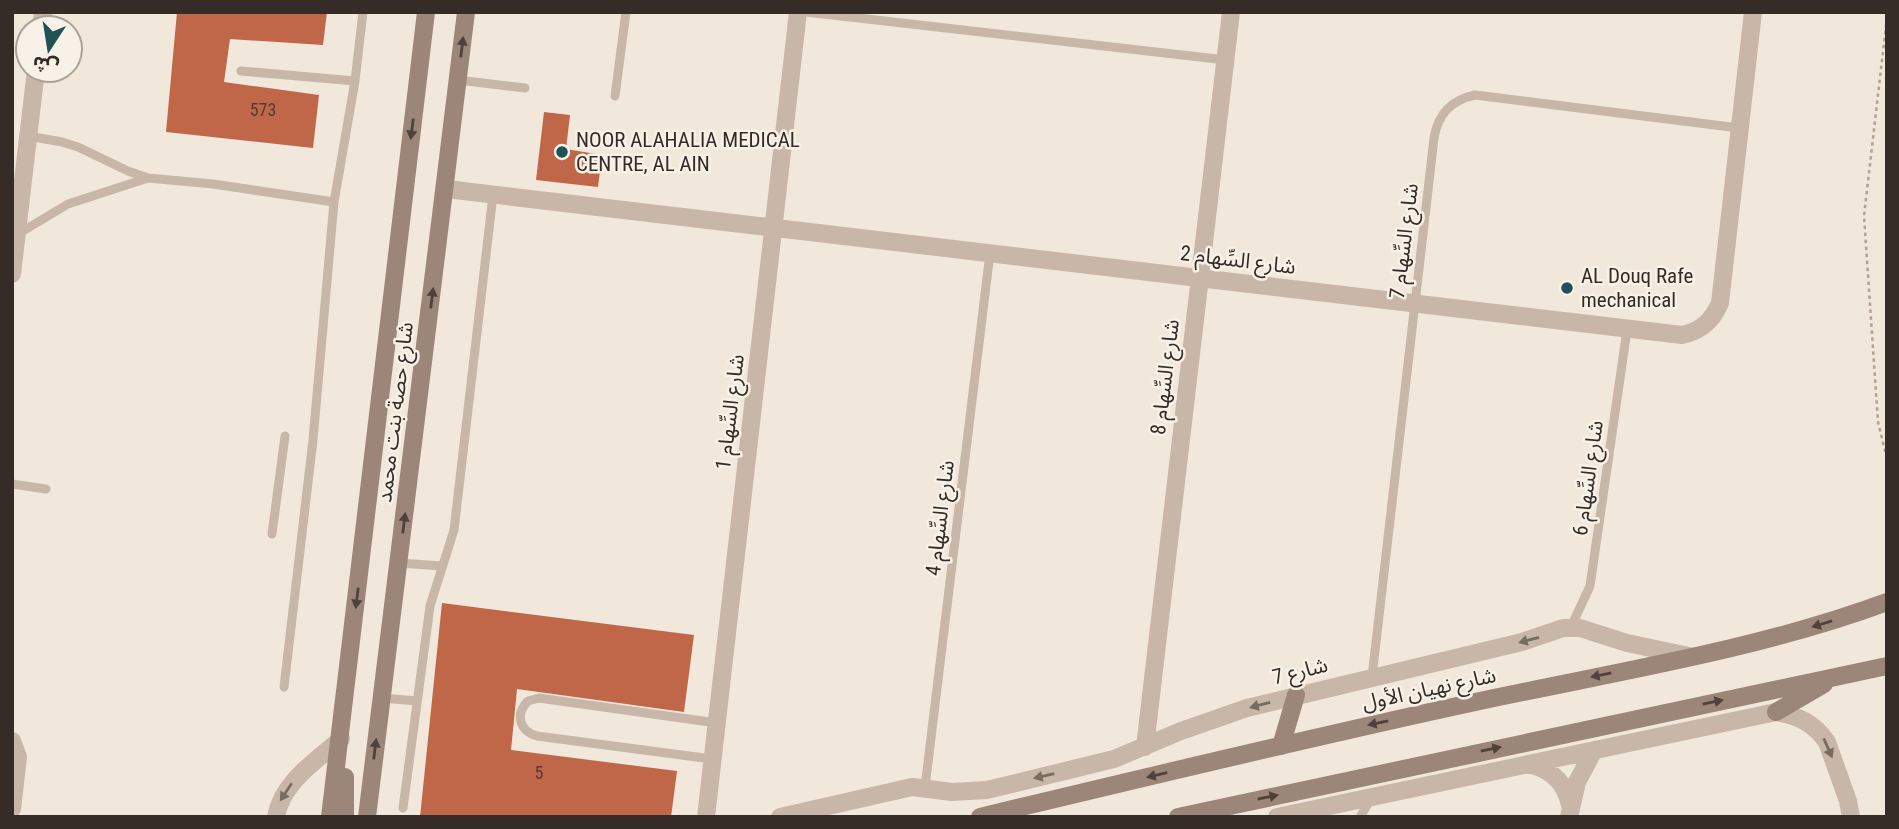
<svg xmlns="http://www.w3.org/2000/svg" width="1899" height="829" font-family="'Roboto Condensed','Noto Sans Arabic',sans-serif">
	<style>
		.building { fill: #c0674a }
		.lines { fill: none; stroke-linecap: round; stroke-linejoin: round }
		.path { stroke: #b4a192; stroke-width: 2.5; stroke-dasharray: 3.5 3.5; stroke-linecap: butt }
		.lane { stroke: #c8b7a8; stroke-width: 9 }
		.street { stroke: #c8b7a8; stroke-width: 18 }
		.secondary { stroke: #9c8679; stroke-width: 18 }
		.oneway { fill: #4f423c }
		.oneway2 { fill: #776b62 }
		.poi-dot { fill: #1f5155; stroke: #f8f1e7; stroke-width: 2.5 }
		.labels { text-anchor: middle; stroke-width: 5; stroke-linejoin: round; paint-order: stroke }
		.number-label { font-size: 18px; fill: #583b30 }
		.poi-label { font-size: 21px; fill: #352c28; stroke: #f8f1e7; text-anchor: start }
		.street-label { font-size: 21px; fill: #352c28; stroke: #f8f1e7 }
	</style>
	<rect width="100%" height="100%" fill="#f1e7db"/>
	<path class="building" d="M 177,12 L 327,12 L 323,45 L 230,39 L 224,82 L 319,95 L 313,148 L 166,132 Z
		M 544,112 L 570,115 L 566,149 L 602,155 L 598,187 L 536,180 Z
		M 442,603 L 694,635 L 684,712 L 517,689 L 511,750 L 677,771 L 671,817 L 420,817 Z"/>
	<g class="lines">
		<path class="path" d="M 1887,17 L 1864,216 L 1878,422 L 1887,459"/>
		<path class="lane" d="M 806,12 L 1226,60
			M 241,71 L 355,81
			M 458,80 L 525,88
			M 615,96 L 626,12
			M 28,136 L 62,142 L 78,147 L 128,171 L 148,178 L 213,184 L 334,202
			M 18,234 L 68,204 L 148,178
			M 12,484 L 46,489
			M 272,534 L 285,436
			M 399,563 L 442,566
			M 1571,627 L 1590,586 L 1627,330
			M 1372,677 L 1434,138 C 1438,114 1451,100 1475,95 L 1739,128
			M 284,687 L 313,440 L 334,202 L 355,81 L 363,12
			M 382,698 L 417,701
			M 712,759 L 537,736 C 519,731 515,714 528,701 L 539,698 L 717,723
			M 925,787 L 990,253
			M 403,808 L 430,606 L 454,530 L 493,195
			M 1360,817 L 1372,797"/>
		<path class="street" d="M 41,28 L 43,12
			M 446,189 L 1682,335 C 1701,331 1712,321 1720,303 L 1753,12
			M 12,274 L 36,70
			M 12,741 L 18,757 L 12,809
			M 1145,747 L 1231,12
			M 1528,764 C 1551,769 1565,782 1570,805
			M 276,817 C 282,782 316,761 341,739
			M 706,817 L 798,12
			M 780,817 L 912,787 L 952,792 L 987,790 L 1114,759 L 1181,731 L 1247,708 L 1522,642 L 1563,628 L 1580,628 L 1627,643 L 1689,656
			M 1277,817 L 1776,712 C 1798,716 1813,722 1827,742 L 1848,801 L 1851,817
			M 1569,817 L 1577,782 L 1594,750"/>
		<path class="secondary" d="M 1776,712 L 1824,684
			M 1281,746 L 1296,695
			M 330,817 L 426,12
			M 345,817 L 345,777
			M 367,817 L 466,12
			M 980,817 C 1146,777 1313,737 1480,701 C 1615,672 1757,650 1887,602
			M 1178,817 L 1887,666"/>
	</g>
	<defs><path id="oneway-solid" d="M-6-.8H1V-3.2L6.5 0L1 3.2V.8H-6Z" transform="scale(1.75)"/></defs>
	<g class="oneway">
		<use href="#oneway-solid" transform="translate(462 47) rotate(-83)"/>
		<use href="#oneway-solid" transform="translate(412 129) rotate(97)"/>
		<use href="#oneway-solid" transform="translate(432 298) rotate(-83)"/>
		<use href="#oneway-solid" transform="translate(404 523) rotate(-83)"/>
		<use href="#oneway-solid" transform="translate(357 598) rotate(97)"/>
		<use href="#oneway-solid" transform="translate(1822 624) rotate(163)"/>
		<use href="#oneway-solid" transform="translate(1601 675) rotate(168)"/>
		<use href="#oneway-solid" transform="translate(1713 702) rotate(-12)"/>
		<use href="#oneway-solid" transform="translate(1378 723) rotate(168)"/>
		<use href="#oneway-solid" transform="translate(375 749) rotate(-83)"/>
		<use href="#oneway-solid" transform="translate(1491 749) rotate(-12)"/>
		<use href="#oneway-solid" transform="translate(1157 775) rotate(167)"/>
		<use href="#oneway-solid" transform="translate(1268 797) rotate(-12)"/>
	</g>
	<g class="oneway2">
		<use href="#oneway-solid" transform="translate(1529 640) rotate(165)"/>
		<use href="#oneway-solid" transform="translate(1260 705) rotate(165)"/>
		<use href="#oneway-solid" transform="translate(1828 748) rotate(66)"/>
		<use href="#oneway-solid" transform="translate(1044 776) rotate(167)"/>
		<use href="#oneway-solid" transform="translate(286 792) rotate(123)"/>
	</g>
	<g class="poi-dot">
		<circle cx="562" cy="152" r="7"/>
		<circle cx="1567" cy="288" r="7"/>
	</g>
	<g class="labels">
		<g class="number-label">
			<text x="263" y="116">573</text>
			<text x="539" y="779">5</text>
		</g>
		<g class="poi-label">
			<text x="576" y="147">NOOR ALAHALIA MEDICAL<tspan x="576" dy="24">CENTRE, AL AIN</tspan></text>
			<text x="1581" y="283">AL Douq Rafe<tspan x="1581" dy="24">mechanical</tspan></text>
		</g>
		<g class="street-label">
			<text transform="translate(1404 241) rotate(-83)" y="7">شارع السِّهام 7</text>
			<text transform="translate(1238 260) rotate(7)" y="7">شارع السِّهام 2</text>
			<text transform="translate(1165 377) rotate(-83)" y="7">شارع السِّهام 8</text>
			<text transform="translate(395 412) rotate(-83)" y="7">شارع حصة بنت محمد</text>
			<text transform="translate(730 412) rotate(-83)" y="7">شارع السِّهام 1</text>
			<text transform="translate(1588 478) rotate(-82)" y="7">شارع السِّهام 6</text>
			<text transform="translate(940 518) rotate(-83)" y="7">شارع السِّهام 4</text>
			<text transform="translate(1300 671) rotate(-14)" y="7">شارع 7</text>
			<text transform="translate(1429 689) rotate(-12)" y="7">شارع نهيان الأول</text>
		</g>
	</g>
	<rect width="1899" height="829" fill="none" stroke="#352c28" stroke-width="28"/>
	<g transform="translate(49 49) rotate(192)"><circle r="33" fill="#f8f1e7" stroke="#aaa29b" stroke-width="2"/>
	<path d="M0-5L12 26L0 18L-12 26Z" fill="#1f5155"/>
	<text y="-10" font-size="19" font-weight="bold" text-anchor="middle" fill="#352c28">ش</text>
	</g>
</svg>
